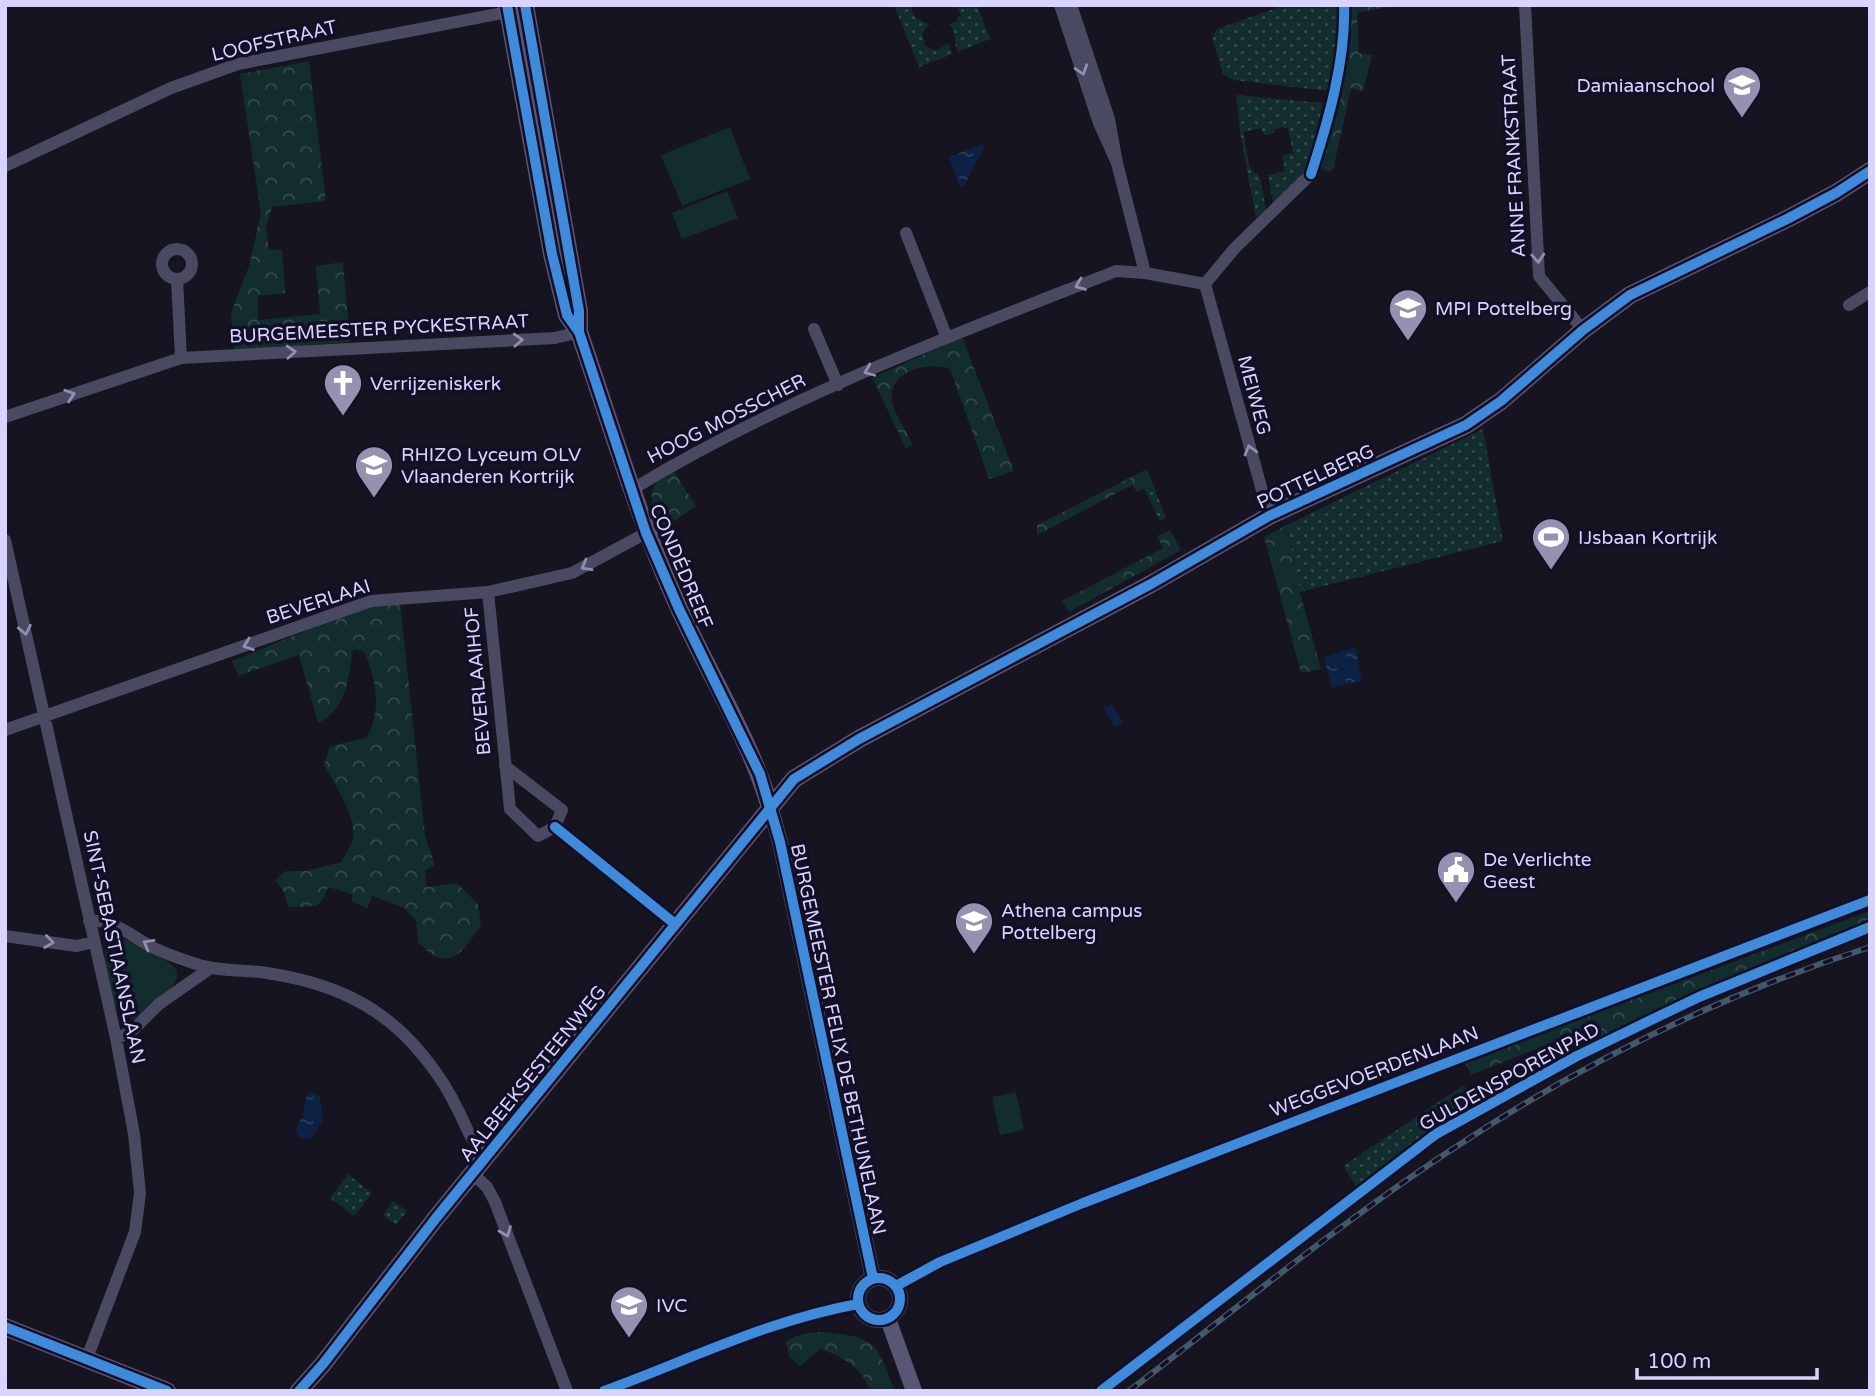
<svg xmlns="http://www.w3.org/2000/svg" width="1875" height="1396" font-family="'Varela Round',sans-serif">
	<style>
		.grass { fill: url(#grass-dots) }
		.forest { fill: url(#forest-crowns) }
		.park { fill: #132c2d }
		.water { fill: url(#water-ripples) }
		.lines { fill: none; stroke-linecap: round; stroke-linejoin: round }
		.street { stroke: #4a4962; stroke-width: 12 }
		.secondary { stroke: #575674; stroke-width: 16 }
		.primary { stroke: #5e5373; stroke-width: 18 }
		.rail-casing { stroke: #43596b; stroke-width: 6 }
		.rail { stroke: #130f26; stroke-width: 3.5; stroke-dasharray: 10; stroke-linecap: butt }
		.cycleway-casing { stroke: #130f26; stroke-width: 15 }
		.cycleway { stroke: #408adc; stroke-width: 10 }
		.oneway { stroke: #928eb0 }
		.labels { text-anchor: middle; stroke-width: 7; stroke-linejoin: round; paint-order: stroke }
		.street-label { font-size: 19px; fill: #d9d4ff; stroke: #130f26 }
		.poi-label { font-size: 19px; fill: #d9d4ff; stroke: #130f26; text-anchor: start }
	</style>
	<defs>
		<pattern id="grass-dots" width="8" height="8" patternUnits="userSpaceOnUse" patternTransform="scale(1.75)"><rect width="8" height="8" fill="#132c2d"/><path d="M2 2h.1M6 6h.1" fill="none" stroke="#354a4c" stroke-width="1.8" stroke-linecap="round"/></pattern>
		<pattern id="forest-crowns" width="20" height="18" patternUnits="userSpaceOnUse" patternTransform="scale(1.75)"><rect width="20" height="18" fill="#132c2d"/><path d="M2 6a3 3 0 1 1 6 0M12 15a3 3 0 1 1 6 0" fill="none" stroke="#354a4c"/></pattern>
		<pattern id="water-ripples" width="26" height="14" patternUnits="userSpaceOnUse" patternTransform="scale(1.75)"><rect width="26" height="14" fill="#0d2144"/><path d="M2 4q2-2 4 0t4 0M15 11q2-2 4 0t4 0" fill="none" stroke="#304060"/></pattern>
	</defs>
	<rect width="100%" height="100%" fill="#161421"/>
	<path class="grass" d="M 894,5 L 912,5 C 911,20 921,20 930,24 L 922,33 L 925,46 L 937,51 L 948,43 L 953,54 L 919,67 Z
		M 952,5 L 977,5 L 990,39 L 958,52 C 953,42 957,31 949,24 L 958,21 L 957,17 L 961,15 L 957,7 L 953,8 Z
		M 1285,5 L 1338,5 C 1344,34 1336,63 1329,91 L 1233,80 L 1223,74 L 1212,38 L 1217,29 Z
		M 1236,95 L 1323,103 L 1308,168 L 1274,207 L 1268,175 L 1285,171 L 1282,155 L 1293,153 L 1288,129 L 1282,127 L 1275,129 L 1275,133 L 1264,135 L 1261,128 L 1243,132 L 1250,168 L 1260,177 L 1266,210 L 1256,218 L 1240,132 Z
		M 1483,429 L 1503,541 L 1300,592 L 1287,525 Z
		M 1153,484 L 1166,518 L 1160,521 L 1144,489 Z
		M 1464,1085 L 1475,1109 L 1435,1130 L 1357,1188 L 1343,1166 Z
		M 348,1174 L 372,1193 L 354,1216 L 330,1198 Z
		M 393,1201 L 407,1211 L 396,1225 L 383,1215 Z"/>
	<path class="forest" d="M 1345,5 L 1397,5 L 1357,13 L 1359,53 L 1372,55 L 1363,92 L 1351,88 L 1334,166 L 1330,172 L 1321,169 L 1317,163 L 1344,47 Z
		M 309,61 L 326,201 L 272,207 L 266,228 L 269,249 L 282,250 L 285,293 L 258,296 L 258,320 L 320,314 L 316,266 L 343,262 L 350,342 L 234,350 L 231,313 L 249,266 L 261,214 L 240,74 Z
		M 962,337 L 1014,471 L 989,479 L 950,369 C 928,361 889,371 892,400 C 893,412 908,434 913,445 L 906,448 L 872,378 Z
		M 1147,469 L 1153,484 L 1137,492 L 1132,485 L 1037,535 L 1037,525 Z
		M 674,472 L 696,506 L 670,524 L 692,564 L 678,571 C 669,550 641,503 656,483 C 660,476 667,475 674,472 Z
		M 1287,525 L 1300,592 L 1321,669 L 1301,673 L 1264,537 Z
		M 1170,530 L 1181,550 L 1069,612 L 1062,601 L 1163,548 L 1157,536 Z
		M 400,603 L 425,835 L 435,866 L 425,870 L 427,887 L 457,883 L 478,904 L 481,925 C 471,939 459,965 437,957 C 431,954 424,947 418,943 L 416,920 L 404,908 L 372,896 L 367,909 L 352,901 L 352,894 L 328,887 L 324,897 L 317,906 L 288,907 L 284,892 L 275,880 L 286,871 L 306,871 L 341,862 C 345,855 352,845 353,837 C 356,816 334,783 324,765 L 330,746 L 366,738 C 382,713 377,679 364,652 L 353,649 C 348,677 348,709 318,723 L 299,655 L 238,676 L 232,661 L 361,608 Z
		M 1870,911 L 1870,920 C 1776,958 1685,998 1594,1042 L 1588,1028 L 1471,1075 L 1465,1062 Z
		M 823,1332 C 877,1337 877,1343 895,1391 L 870,1391 C 865,1369 840,1355 820,1349 L 800,1366 L 789,1356 L 786,1342 C 797,1333 809,1333 823,1332 Z"/>
	<path class="park" d="M 730,127 L 750,179 L 682,206 L 661,155 Z
		M 727,191 L 738,218 L 682,239 L 672,213 Z
		M 117,937 C 129,938 172,960 177,971 L 177,979 L 173,986 L 135,1019 L 122,1017 C 112,1007 101,959 106,945 Z
		M 1016,1092 L 1024,1130 L 1000,1135 L 992,1097 Z"/>
	<path class="water" d="M 983,144 L 984,147 L 964,186 L 960,187 L 949,157 Z
		M 1355,647 L 1362,680 L 1332,688 L 1324,657 Z
		M 1112,704 L 1123,723 L 1115,727 L 1104,708 Z
		M 310,1091 L 320,1097 L 323,1120 L 312,1138 L 302,1139 L 298,1136 L 296,1129 L 302,1118 L 307,1095 Z"/>
	<g class="lines">
		<path class="street" d="M 1060,5 L 1099,123 L 1117,163 L 1109,119 L 1071,5
			M 1525,5 L 1539,276 L 1583,330
			M 1117,163 L 1145,273
			M 5,166 L 171,88 L 238,64 L 513,11
			M 906,233 L 947,338
			M162 264a15 15 0 1 1 30 0a15 15 0 1 1-30 0Z
			M 177,279 L 181,358
			M 1205,284 L 1269,516
			M 1205,284 L 1234,249 L 1311,174
			M 1849,305 L 1870,292
			M 814,329 L 838,385
			M 5,417 L 181,358 L 555,338 L 579,332
			M 633,489 C 782,398 953,335 1116,271 L 1145,273 L 1205,284
			M 5,540 L 116,1038 L 134,1134 L 140,1193 L 135,1232 L 87,1358
			M 488,592 L 510,809 L 538,836 L 555,827 L 562,810 L 505,766
			M 5,730 L 371,601 L 488,592 L 572,573 L 646,533
			M 89,921 C 114,919 131,936 152,947 C 166,954 181,959 196,964 C 217,971 239,970 260,972 C 327,981 382,1003 425,1058 C 439,1075 450,1093 459,1112 C 469,1132 470,1141 488,1156
			M 5,936 L 77,946 L 93,942
			M 116,1038 L 130,1033 L 159,1004 L 209,969
			M 473,1174 L 487,1187 L 495,1202 L 567,1391
			M 896,1286 L 940,1262 L 1083,1203 L 1870,900
			M 604,1391 C 689,1360 769,1320 858,1304"/>
		<path class="secondary" d="M 770,807 L 780,842 L 873,1278
			M858 1299a21 21 0 1 1 42 0a21 21 0 1 1-42 0Z
			M 888,1319 L 914,1391"/>
		<path class="primary" d="M 507,5 L 552,254 L 567,315 L 579,332 C 611,424 638,519 679,608 C 709,674 749,737 770,807
			M 525,5 L 579,311 L 579,332
			M 5,1327 L 167,1391
			M 299,1391 L 323,1364 L 436,1218 L 794,779 L 859,739 L 1151,584 L 1269,516 L 1466,425 L 1501,401 L 1583,330 L 1630,295 L 1787,219 L 1836,193 L 1870,171"/>
		<g class="rail-casing">
			<path id="rail" d="M 1129,1391 C 1240,1306 1348,1216 1465,1141 C 1590,1059 1727,993 1870,947"/>
		</g>
		<use href="#rail" class="rail"/>
		<g class="cycleway-casing">
			<path id="cycleway" d="M 507,5 L 552,254 L 567,315 L 579,332 L 646,533 L 679,609 L 760,774 L 780,842 L 873,1278
				M 525,5 L 579,311 L 579,332
				M 1311,174 C 1328,122 1346,60 1344,5
				M 555,827 L 675,924
				M858 1299a21 21 0 1 1 42 0a21 21 0 1 1-42 0Z
				M 896,1286 L 940,1262 L 1083,1203 L 1870,900
				M 5,1327 L 167,1391
				M 299,1391 L 323,1364 L 436,1218 L 794,779 L 859,739 L 1151,584 L 1269,516 L 1466,425 L 1501,401 L 1583,330 L 1630,295 L 1787,219 L 1836,193 L 1870,171
				M 604,1391 C 689,1360 769,1320 858,1304
				M 1101,1391 L 1436,1134 L 1577,1056 L 1651,1020 L 1699,997 L 1870,927"/>
		</g>
		<use href="#cycleway" class="cycleway"/>
	</g>
	<defs><path id="oneway-chevron" d="M-2-3.5L2.5 0L-2 3.5" fill="none" stroke-width="1.6" stroke-linecap="round" stroke-linejoin="round" transform="scale(1.75)"/></defs>
	<g class="oneway">
		<use href="#oneway-chevron" transform="translate(1082 70) rotate(72)"/>
		<use href="#oneway-chevron" transform="translate(1538 258) rotate(86)"/>
		<use href="#oneway-chevron" transform="translate(1080 285) rotate(159)"/>
		<use href="#oneway-chevron" transform="translate(518 340) rotate(-3)"/>
		<use href="#oneway-chevron" transform="translate(291 352) rotate(-3)"/>
		<use href="#oneway-chevron" transform="translate(869 371) rotate(157)"/>
		<use href="#oneway-chevron" transform="translate(70 395) rotate(-18)"/>
		<use href="#oneway-chevron" transform="translate(1250 450) rotate(-105)"/>
		<use href="#oneway-chevron" transform="translate(586 566) rotate(151)"/>
		<use href="#oneway-chevron" transform="translate(25 630) rotate(78)"/>
		<use href="#oneway-chevron" transform="translate(248 645) rotate(160)"/>
		<use href="#oneway-chevron" transform="translate(49 942) rotate(8)"/>
		<use href="#oneway-chevron" transform="translate(148 944) rotate(-151)"/>
		<use href="#oneway-chevron" transform="translate(506 1232) rotate(69)"/>
	</g>
	<defs>
		<g id="school-pin" transform="scale(2.0125)"><path d="M0 17L-7.5 6A9.5 9.5 0 1 1 7.5 6Z" fill="#9591b1" stroke="#130f26"/><path d="M0-5L7-2L0 1L-7-2ZM-4 1L0 2.5L4 1V4Q0 6-4 4Z" fill="#fff"/></g>
		<g id="church-pin" transform="scale(2.0125)"><path d="M0 17L-7.5 6A9.5 9.5 0 1 1 7.5 6Z" fill="#9591b1" stroke="#130f26"/><path d="M-1.2-6h2.4v3.5h3.3v2.4h-3.3V6h-2.4V-.1h-3.3v-2.4h3.3Z" fill="#fff"/></g>
		<g id="stadium-pin" transform="scale(2.0125)"><path d="M0 17L-7.5 6A9.5 9.5 0 1 1 7.5 6Z" fill="#9591b1" stroke="#130f26"/><path d="M0-5a6.5 5 0 1 0 0 10a6.5 5 0 1 0 0-10ZM-3.5-1.8h7v3.6h-7Z" fill="#fff"/></g>
		<g id="civic-pin" transform="scale(2.0125)"><path d="M0 17L-7.5 6A9.5 9.5 0 1 1 7.5 6Z" fill="#9591b1" stroke="#130f26"/><path d="M-.6-6.5H3V-4.5H.6V-3L4-1V1h2V6H-6V1h2V-1L-.6-3ZM-1.2 2.5V6h2.4V2.5Z" fill="#fff"/></g>
	</defs>
	<g fill-rule="evenodd">
		<use href="#school-pin" x="1742" y="85"/>
		<use href="#school-pin" x="1408" y="308"/>
		<use href="#church-pin" x="343" y="383"/>
		<use href="#school-pin" x="374" y="465"/>
		<use href="#stadium-pin" x="1551" y="537"/>
		<use href="#civic-pin" x="1456" y="870"/>
		<use href="#school-pin" x="974" y="921"/>
		<use href="#school-pin" x="629" y="1305"/>
	</g>
	<g class="labels">
		<g class="street-label">
			<text transform="translate(274 40) rotate(-13)" y="7">LOOFSTRAAT</text>
			<text transform="translate(1513 156) rotate(-93)" y="7">ANNE FRANKSTRAAT</text>
			<text transform="translate(379 328) rotate(-3)" y="7">BURGEMEESTER PYCKESTRAAT</text>
			<text transform="translate(1255 395) rotate(75)" y="7">MEIWEG</text>
			<text transform="translate(726 418) rotate(-27)" y="7">HOOG MOSSCHER</text>
			<text transform="translate(1315 476) rotate(-25)" y="7">POTTELBERG</text>
			<text transform="translate(682 566) rotate(67)" y="7">CONDÉDREEF</text>
			<text transform="translate(318 601) rotate(-18)" y="7">BEVERLAAI</text>
			<text transform="translate(477 681) rotate(-95)" y="7">BEVERLAAIHOF</text>
			<text transform="translate(115 947) rotate(78)" y="7">SINT-SEBASTIAANSLAAN</text>
			<text transform="translate(839 1039) rotate(78)" y="7">BURGEMEESTER FELIX DE BETHUNELAAN</text>
			<text transform="translate(1374 1071) rotate(-21)" y="7">WEGGEVOERDENLAAN</text>
			<text transform="translate(532 1073) rotate(-51)" y="7">AALBEEKSESTEENWEG</text>
			<text transform="translate(1509 1076) rotate(-29)" y="7">GULDENSPORENPAD</text>
		</g>
		<g class="poi-label">
			<text x="1715" y="92" text-anchor="end">Damiaanschool</text>
			<text x="1435" y="315">MPI Pottelberg</text>
			<text x="370" y="390">Verrijzeniskerk</text>
			<text x="401" y="461">RHIZO Lyceum OLV<tspan x="401" dy="22">Vlaanderen Kortrijk</tspan></text>
			<text x="1578" y="544">IJsbaan Kortrijk</text>
			<text x="1483" y="866">De Verlichte<tspan x="1483" dy="22">Geest</tspan></text>
			<text x="1001" y="917">Athena campus<tspan x="1001" dy="22">Pottelberg</tspan></text>
			<text x="656" y="1312">IVC</text>
		</g>
	</g>
	<rect width="1875" height="1396" fill="none" stroke="#d9d4ff" stroke-width="14"/>
	<path d="M1637 1368v10h180v-10" fill="none" stroke="#d9d4ff" stroke-width="3.5"/>
	<text x="1647" y="1368" font-size="21" fill="#d9d4ff" stroke="#130f26" stroke-width="5" paint-order="stroke">100 m</text>
</svg>
